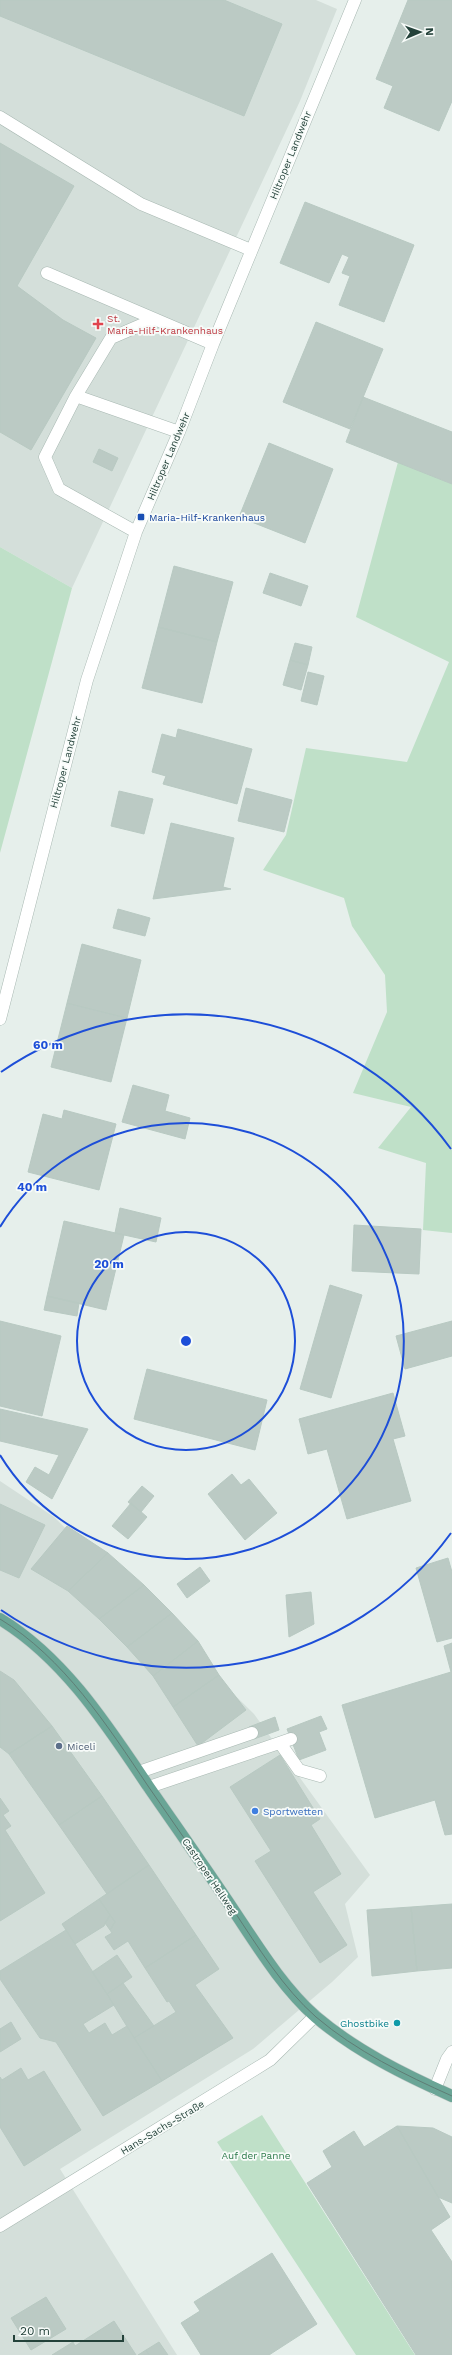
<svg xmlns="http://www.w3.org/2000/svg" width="452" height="2355" font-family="'Work Sans',sans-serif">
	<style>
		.built { fill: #d4dfda }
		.green { fill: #bfe0c8 }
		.building { fill: #bbcac4; stroke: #b8c9c2 }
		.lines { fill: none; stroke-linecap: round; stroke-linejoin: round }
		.minor-casing { stroke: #a8b8b2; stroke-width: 13 }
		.major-casing { stroke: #c2cac8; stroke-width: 13 }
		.minor { stroke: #fff; stroke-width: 12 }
		.major { stroke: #6aa596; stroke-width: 12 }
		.tram { stroke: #5f7d75; stroke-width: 1 }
		.ring { fill: none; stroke: #1d4ed8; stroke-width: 2 }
		.health-dot { fill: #e0444e; stroke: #f7fbf9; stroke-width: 1.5 }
		.transit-dot { fill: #1a4fb4; stroke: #f7fbf9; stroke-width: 1.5 }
		.service-dot { fill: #5c6f8a; stroke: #f7fbf9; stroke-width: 1.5 }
		.shop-dot { fill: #3f7fe0; stroke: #f7fbf9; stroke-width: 1.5 }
		.culture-dot { fill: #0f9aa8; stroke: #f7fbf9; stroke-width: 1.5 }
		.labels { text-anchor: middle; stroke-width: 3.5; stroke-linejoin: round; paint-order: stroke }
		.street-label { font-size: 10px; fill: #24423a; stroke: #f7fbf9 }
		.health-label { font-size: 10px; fill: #be3a42; stroke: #f7fbf9; text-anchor: start }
		.transit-label { font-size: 10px; fill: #164399; stroke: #f7fbf9; text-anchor: start }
		.service-label { font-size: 10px; fill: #4e5e75; stroke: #f7fbf9; text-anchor: start }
		.shop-label { font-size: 10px; fill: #366cbe; stroke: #f7fbf9; text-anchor: start }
		.culture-label { font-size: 10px; fill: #0d838f; stroke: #f7fbf9; text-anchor: end }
		.park-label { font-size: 10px; fill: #2d7a4b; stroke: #f7fbf9 }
		.centre { fill: #1d4ed8; stroke: #f7fbf9; stroke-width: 2 }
		.ring-label { font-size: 12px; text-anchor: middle; font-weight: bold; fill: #1d4ed8; stroke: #f7fbf9; stroke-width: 3.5; stroke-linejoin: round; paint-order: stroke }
	</style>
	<rect width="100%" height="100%" fill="#e6efeb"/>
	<path class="built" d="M 0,0 L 316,0 L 337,9 L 300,101 L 72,588 L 0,547 Z
		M 0,1481 L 54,1517 L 254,1714 L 370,1875 L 345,1904 L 358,1957 L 332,1982 L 253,2049 L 60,2169 L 177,2355 L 0,2355 Z"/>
	<path class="green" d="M 398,462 L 452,484 L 452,1233 L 423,1230 L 426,1163 L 378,1148 L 411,1107 L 353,1093 L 387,1012 L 385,975 L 352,926 L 344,898 L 263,870 L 286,835 L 306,748 L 407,762 L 449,662 L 356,617 Z
		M 0,547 L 72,588 L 0,853 Z
		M 262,2115 L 415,2355 L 356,2355 L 217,2142 Z"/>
	<path class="building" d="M 0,0 L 224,0 L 282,24 L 244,116 L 0,16 Z
		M 408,0 L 452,0 L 452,101 L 439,131 L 384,108 L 393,86 L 376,79 Z
		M 0,143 L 74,186 L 17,286 L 63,320 L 96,338 L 31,450 L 0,432 Z
		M 305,202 L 414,245 L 384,322 L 339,305 L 350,276 L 342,273 L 349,257 L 342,254 L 329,283 L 280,263 Z
		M 316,322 L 383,349 L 350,429 L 283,402 Z
		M 363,397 L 452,432 L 452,484 L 346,442 Z
		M 269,443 L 333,469 L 305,543 L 239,517 Z
		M 99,449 L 118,458 L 112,471 L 93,462 Z
		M 174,566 L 233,582 L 217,642 L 158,627 Z
		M 270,573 L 308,586 L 301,606 L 263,593 Z
		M 158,627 L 217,642 L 202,703 L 142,688 Z
		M 295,643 L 312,647 L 308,665 L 290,660 Z
		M 290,660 L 308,665 L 301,690 L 283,685 Z
		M 308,672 L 324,676 L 317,705 L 301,701 Z
		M 178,729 L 252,749 L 237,804 L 163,784 L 166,776 L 152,772 L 162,734 L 176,738 Z
		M 246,788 L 292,800 L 284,832 L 238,821 Z
		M 119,791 L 153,799 L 144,834 L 111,826 Z
		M 171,823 L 234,838 L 223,887 L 231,889 L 153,899 Z
		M 118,909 L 150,918 L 145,936 L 113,928 Z
		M 82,944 L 141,960 L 127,1018 L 67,1003 Z
		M 67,1003 L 127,1018 L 111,1082 L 51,1067 Z
		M 133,1085 L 169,1095 L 165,1111 L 190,1118 L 185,1139 L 122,1122 Z
		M 64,1110 L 116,1124 L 99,1190 L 28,1172 L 43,1114 L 62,1119 Z
		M 120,1208 L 161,1218 L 156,1242 L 115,1233 Z
		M 64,1221 L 124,1235 L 106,1310 L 47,1296 Z
		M 354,1225 L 421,1229 L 419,1274 L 352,1271 Z
		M 330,1285 L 362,1295 L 331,1398 L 300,1389 Z
		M 47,1296 L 79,1303 L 77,1316 L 44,1310 Z
		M 0,1321 L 61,1336 L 42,1416 L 0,1406 Z
		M 452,1321 L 452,1356 L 405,1369 L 396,1336 Z
		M 147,1369 L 267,1400 L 255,1450 L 134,1419 Z
		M 393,1393 L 405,1436 L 393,1439 L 411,1501 L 347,1519 L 327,1449 L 308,1454 L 299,1419 Z
		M 0,1409 L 88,1429 L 52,1499 L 26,1482 L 35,1467 L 49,1475 L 59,1455 L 0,1441 Z
		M 232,1474 L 241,1485 L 249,1479 L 277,1513 L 245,1540 L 208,1494 Z
		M 142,1486 L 154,1496 L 141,1512 L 128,1502 Z
		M 131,1503 L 147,1517 L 128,1539 L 112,1526 Z
		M 0,1504 L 45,1525 L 19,1578 L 0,1570 Z
		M 67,1526 L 108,1553 L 68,1591 L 31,1569 Z
		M 108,1553 L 144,1585 L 99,1619 L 68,1591 Z
		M 448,1558 L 452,1572 L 452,1638 L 437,1642 L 416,1568 Z
		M 200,1567 L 210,1581 L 187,1598 L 177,1584 Z
		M 144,1585 L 172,1613 L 127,1647 L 99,1619 Z
		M 311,1592 L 314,1624 L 289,1637 L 286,1595 Z
		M 172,1613 L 198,1641 L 153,1676 L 127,1647 Z
		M 198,1641 L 219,1675 L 173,1707 L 153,1676 Z
		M 452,1643 L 452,1834 L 445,1835 L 435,1800 L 375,1818 L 342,1705 L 451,1672 L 444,1646 Z
		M 0,1671 L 14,1680 L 52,1726 L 9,1754 L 0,1747 Z
		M 219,1675 L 246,1710 L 198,1746 L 173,1707 Z
		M 321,1716 L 327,1729 L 319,1732 L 326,1750 L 299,1760 L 287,1729 Z
		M 275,1717 L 279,1730 L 254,1739 L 249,1727 Z
		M 52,1726 L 102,1796 L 59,1825 L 9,1754 Z
		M 280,1755 L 320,1819 L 311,1825 L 341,1874 L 313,1892 L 347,1945 L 320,1963 L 255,1861 L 271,1851 L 230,1787 Z
		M 102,1796 L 149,1865 L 107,1894 L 59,1825 Z
		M 0,1798 L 9,1811 L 3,1815 L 11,1826 L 5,1830 L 45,1893 L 0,1921 Z
		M 149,1865 L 196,1935 L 145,1968 L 128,1941 L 114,1950 L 105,1937 L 112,1933 L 110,1930 L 115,1922 L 99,1899 Z
		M 99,1899 L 110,1915 L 104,1926 L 75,1944 L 62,1924 Z
		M 452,1904 L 452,1968 L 417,1971 L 411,1907 Z
		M 411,1907 L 417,1971 L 372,1976 L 367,1910 Z
		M 110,1915 L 115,1922 L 110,1930 L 105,1923 Z
		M 66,1930 L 114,2005 L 83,2024 L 89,2033 L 105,2023 L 112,2035 L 127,2026 L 162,2081 L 103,2116 L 56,2042 L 40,2038 L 0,1979 L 0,1971 Z
		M 196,1935 L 219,1969 L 195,1985 L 233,2038 L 162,2081 L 134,2038 L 176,2012 L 169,2001 L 167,2002 L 145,1968 Z
		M 117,1955 L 132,1977 L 107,1994 L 92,1972 Z
		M 123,1983 L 154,2026 L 134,2038 L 107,1994 Z
		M 11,2022 L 21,2039 L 0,2052 L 0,2029 Z
		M 21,2068 L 28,2080 L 44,2071 L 81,2130 L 24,2166 L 0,2127 L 0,2077 L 2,2080 Z
		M 397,2126 L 450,2217 L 431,2230 L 452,2262 L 452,2355 L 416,2355 L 307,2183 L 332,2167 L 323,2151 L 354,2131 L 364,2147 Z
		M 397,2126 L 433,2128 L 452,2137 L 452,2203 L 438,2197 Z
		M 272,2253 L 317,2324 L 269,2355 L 201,2355 L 181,2323 L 200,2311 L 194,2302 Z
		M 46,2297 L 66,2329 L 31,2350 L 11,2318 Z
		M 114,2321 L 136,2355 L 52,2355 L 73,2342 L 75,2346 Z
		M 159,2342 L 168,2355 L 149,2355 L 146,2350 Z
		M 146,2350 L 149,2355 L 138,2355 Z"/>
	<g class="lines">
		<g class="minor-casing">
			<path id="minor" d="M 0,117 L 141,204 L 251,250
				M 47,273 L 213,344
				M 76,396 L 179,432
				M 136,532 L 59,489 L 45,457 L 76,396 L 111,338 L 155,319
				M 0,1019 L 87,680 L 136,532 L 179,432 L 213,344 L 355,0
				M 280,1743 L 299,1770 L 320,1776
				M 139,1772 L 252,1733
				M 149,1787 L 291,1739
				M 435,2089 L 447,2059 L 452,2052
				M 0,2226 L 270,2060 L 315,2016"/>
		</g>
		<g class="major-casing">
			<path id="major" d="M 0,1619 C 64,1658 107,1725 148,1786 C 177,1828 206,1869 234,1911 C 258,1947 283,1988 316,2017 C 356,2051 405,2075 452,2096"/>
		</g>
		<use href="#minor" class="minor"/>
		<use href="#major" class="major"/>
		<path class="tram" d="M 0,1619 C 64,1658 107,1725 148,1786 C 177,1828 206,1869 234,1911 C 258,1947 283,1988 316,2017 C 356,2051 405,2075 452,2096"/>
	</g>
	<g class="ring">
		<circle cx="186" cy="1341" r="109"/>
		<path d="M0 1227A218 218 0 1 1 0 1455"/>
		<path d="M451 1533A327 327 0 0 1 1 1610M1 1072A327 327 0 0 1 451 1149"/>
	</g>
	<path class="health-dot" d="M96 318h4v4h4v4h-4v4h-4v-4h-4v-4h4z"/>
	<rect class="transit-dot" x="137" y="513" width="8" height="8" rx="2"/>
	<circle class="service-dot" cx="59" cy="1746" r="4"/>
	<circle class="shop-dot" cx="255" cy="1811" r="4"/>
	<circle class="culture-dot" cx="397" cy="2023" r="4"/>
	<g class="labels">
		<g class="street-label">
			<text transform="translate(290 155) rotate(-68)" y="4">Hiltroper Landwehr</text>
			<text transform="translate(168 456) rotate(-67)" y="4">Hiltroper Landwehr</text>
			<text transform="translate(65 762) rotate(-75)" y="4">Hiltroper Landwehr</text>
			<text transform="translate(210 1876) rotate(56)" y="4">Castroper Hellweg</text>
			<text transform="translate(162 2127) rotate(-31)" y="4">Hans-Sachs-Straße</text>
		</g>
		<g class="health-label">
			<text x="107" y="322">St.<tspan x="107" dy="12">Maria-Hilf-Krankenhaus</tspan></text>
		</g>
		<g class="transit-label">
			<text x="149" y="521">Maria-Hilf-Krankenhaus</text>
		</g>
		<g class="service-label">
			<text x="67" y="1750">Miceli</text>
		</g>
		<g class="shop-label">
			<text x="263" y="1815">Sportwetten</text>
		</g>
		<g class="culture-label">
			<text x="389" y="2027">Ghostbike</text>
		</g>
		<g class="park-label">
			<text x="256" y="2159">Auf der Panne</text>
		</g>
	</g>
	<circle cx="186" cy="1341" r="6" class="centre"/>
	<g class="ring-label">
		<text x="48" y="1049">60 m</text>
		<text x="32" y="1191">40 m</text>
		<text x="109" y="1268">20 m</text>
	</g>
	<g transform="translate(420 32) rotate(88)" stroke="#f7fbf9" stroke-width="3" paint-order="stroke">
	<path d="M0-3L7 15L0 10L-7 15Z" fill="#24423a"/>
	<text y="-6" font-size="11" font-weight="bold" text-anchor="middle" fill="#24423a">N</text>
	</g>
	<path d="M14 2335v6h109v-6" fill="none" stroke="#24423a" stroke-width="2"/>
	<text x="20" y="2335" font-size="12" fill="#24423a" stroke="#f7fbf9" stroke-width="3" paint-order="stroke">20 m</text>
</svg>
